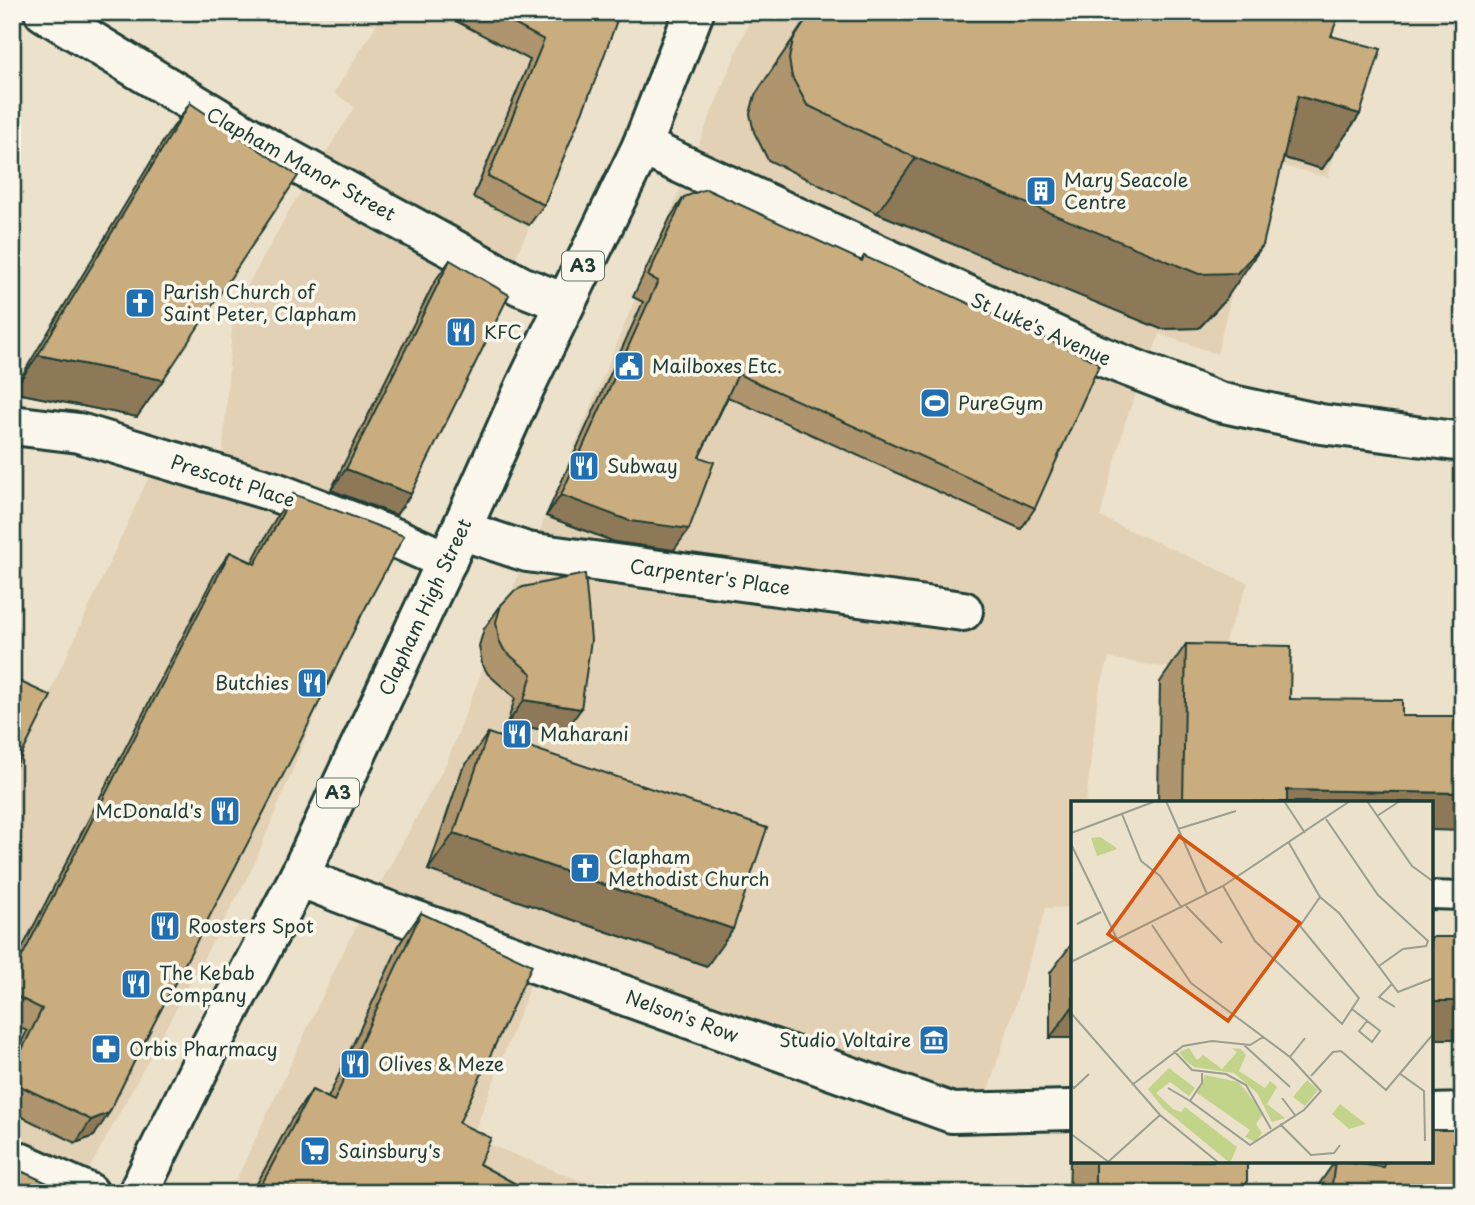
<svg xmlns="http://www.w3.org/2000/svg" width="1475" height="1205" font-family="'Playpen Sans',sans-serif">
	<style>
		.built { fill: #e2d1b4 }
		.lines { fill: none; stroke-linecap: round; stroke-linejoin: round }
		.lane-casing { stroke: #1f3d34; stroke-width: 32 }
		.street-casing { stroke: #1f3d34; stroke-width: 44 }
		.highway-casing { stroke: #1f3d34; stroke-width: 44 }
		.lane { stroke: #fbf7ec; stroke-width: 26 }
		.street { stroke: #fbf7ec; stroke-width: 38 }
		.highway { stroke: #fbf7ec; stroke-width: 38 }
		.wall { fill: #ae956d; stroke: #1f3d34; stroke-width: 2 }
		.shaded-wall { fill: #8d7959; stroke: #1f3d34; stroke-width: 2 }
		.building { fill: #caad7f; stroke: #1f3d34; stroke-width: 2 }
		.labels { text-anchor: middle; stroke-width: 7; stroke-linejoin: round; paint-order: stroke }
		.shield { fill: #fbf7ec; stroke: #61756b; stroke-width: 2 }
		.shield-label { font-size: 18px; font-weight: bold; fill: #1f3d34 }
		.street-label { font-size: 19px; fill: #1f3d34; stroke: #fbf7ec }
		.poi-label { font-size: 19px; fill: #1f3d34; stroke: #fbf7ec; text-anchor: start }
		.inset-road { fill: none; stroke: #9a9f8f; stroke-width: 2 }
		.view { fill: #d45610; fill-opacity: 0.15; stroke: #d45610; stroke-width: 3.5 }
		.inset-edge { fill: none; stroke: #1f3d34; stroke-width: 3.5 }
	</style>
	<rect width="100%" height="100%" fill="#ece1cb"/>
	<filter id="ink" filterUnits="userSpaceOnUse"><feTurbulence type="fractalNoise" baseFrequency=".0143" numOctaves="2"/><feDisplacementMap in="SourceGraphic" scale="14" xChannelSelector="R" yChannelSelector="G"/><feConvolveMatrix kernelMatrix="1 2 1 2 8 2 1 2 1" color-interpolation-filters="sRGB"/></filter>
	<g filter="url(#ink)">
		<path class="built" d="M 381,12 L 619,12 L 576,125 L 381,552 L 253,867 L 76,1193 L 12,1193 L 12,775 L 152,470 L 208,486 L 223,450 L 233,312 L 290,209 L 355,107 L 334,93 L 374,29 Z
			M 753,12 L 1219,12 L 1360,64 L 1328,177 L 1263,161 L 1217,354 L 1160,334 L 1126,419 L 1100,517 L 1248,583 L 1211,675 L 1109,658 L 1098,695 L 1086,802 L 1072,802 L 1072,907 L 1046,908 L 980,1116 L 542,950 L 526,996 L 472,1138 L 612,1193 L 230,1193 L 348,942 L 447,762 L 521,568 L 536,540 Z"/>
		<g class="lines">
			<g class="lane-casing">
				<path id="lane" d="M 1431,895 L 1463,896"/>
			</g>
			<g class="street-casing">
				<path id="street" d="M 44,12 L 266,147 L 521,286 L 565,303
					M 642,146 L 1093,353 L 1219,402 L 1321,424 L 1463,442
					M 12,425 L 79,433 L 275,492 L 400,540 L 447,561
					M 461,530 L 527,552 L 963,611
					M 299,877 L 353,898 L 952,1113 L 1072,1110
					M 1431,1114 L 1463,1113
					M 12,1159 L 89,1193"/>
			</g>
			<g class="highway-casing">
				<path id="highway" d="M 138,1193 L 209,1049 L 299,877 L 461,530 L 525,387 L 642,146 L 694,12"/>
			</g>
			<use href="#lane" class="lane"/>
			<use href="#street" class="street"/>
			<use href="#highway" class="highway"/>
		</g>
		<path class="wall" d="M 439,12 L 620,12 L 544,205 L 529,225 L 473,197 L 530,60 Z
			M 811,12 L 1324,12 L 1360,114 L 1322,169 L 1284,158 L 1225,300 L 1199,328 L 1161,329 L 877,213 L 768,160 L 754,132 L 750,114 L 755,95 Z
			M 190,103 L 163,380 L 137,417 L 12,392 L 164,140 Z
			M 684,197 L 861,261 L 864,256 L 1035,508 L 1021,529 L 728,397 L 699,457 L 674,550 L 615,542 L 546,516 L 643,302 L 633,297 L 670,218 Z
			M 450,260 L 411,494 L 396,515 L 331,490 L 435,281 Z
			M 293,494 L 361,616 L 94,1136 L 76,1143 L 12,1112 L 12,1061 L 27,1031 L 12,1024 L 12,968 L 215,574 L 230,552 L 252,562 L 277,516 Z
			M 501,605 L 564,733 L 507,724 L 515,698 L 488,674 L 482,664 L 479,646 L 484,629 Z
			M 1186,644 L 1290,699 L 1402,716 L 1463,716 L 1463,837 L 1461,837 L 1462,831 L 1431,802 L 1158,802 L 1160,682 Z
			M 488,733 L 707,966 L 428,870 L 462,770 Z
			M 421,913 L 459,1123 L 479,1164 L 532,1193 L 252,1193 L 291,1120 L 312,1090 L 328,1098 L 400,943 Z
			M 1073,942 L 1073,1038 L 1050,1038 L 1050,973 Z
			M 1073,1159 L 1073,1161 L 1247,1161 L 1246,1193 L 1069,1193 L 1070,1163 Z
			M 1335,1161 L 1360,1164 L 1362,1161 L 1431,1161 L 1463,1193 L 1313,1193 Z"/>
		<path class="shaded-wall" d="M 1298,96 L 1360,114 L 1322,169 L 1260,151 Z
			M 916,158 L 1263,245 L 1225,300 L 1199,328 L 1161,329 L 877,213 Z
			M 38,355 L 163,380 L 137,417 L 12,392 Z
			M 346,469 L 411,494 L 396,515 L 331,490 Z
			M 561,495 L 689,529 L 674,550 L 615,542 L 546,516 Z
			M 524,700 L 581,709 L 564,733 L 507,724 Z
			M 1287,790 L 1463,793 L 1463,829 L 1462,831 L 1431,830 L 1431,802 L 1279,802 Z
			M 454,833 L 733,929 L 707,966 L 428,870 Z
			M 1431,1001 L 1463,1001 L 1463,1039 L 1431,1039 Z
			M 1073,1006 L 1073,1038 L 1050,1038 Z
			M 109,1113 L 94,1136 L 76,1143 L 91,1120 Z
			M 1095,1190 L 1247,1192 L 1093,1193 Z"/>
		<path class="building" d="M 492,12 L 620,12 L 593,86 L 544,205 L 488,176 L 544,40 Z
			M 817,12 L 1324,12 L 1338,17 L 1331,36 L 1381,49 L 1360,114 L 1298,96 L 1263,245 L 1237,273 L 1199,274 L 916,158 L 807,105 L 792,77 L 789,59 L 793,40 L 809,16 Z
			M 190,103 L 298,176 L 163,380 L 38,355 Z
			M 706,189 L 862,261 L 864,256 L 1100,363 L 1035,508 L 738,374 L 699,457 L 714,462 L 689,529 L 630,521 L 561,495 L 658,281 L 648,276 L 684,197 Z
			M 450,260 L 509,295 L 411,494 L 346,469 Z
			M 293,494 L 404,536 L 361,616 L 295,752 L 137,1056 L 109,1113 L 91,1120 L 12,1082 L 12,1070 L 42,1009 L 12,994 L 12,976 L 230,552 L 255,564 Z
			M 585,574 L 591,640 L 581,709 L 524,700 L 532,674 L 504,650 L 499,640 L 496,622 L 501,605 L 514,591 L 523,587 Z
			M 1186,644 L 1291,646 L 1290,699 L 1402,700 L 1402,716 L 1463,716 L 1463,793 L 1287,790 L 1287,802 L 1183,802 Z
			M 12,678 L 51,696 L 12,774 Z
			M 488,733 L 767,828 L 733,929 L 454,833 Z
			M 421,913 L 532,965 L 459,1123 L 491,1138 L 479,1164 L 532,1193 L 257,1193 L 312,1090 L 334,1101 Z
			M 1431,937 L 1463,937 L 1463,1001 L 1431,1001 Z
			M 1431,1130 L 1463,1130 L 1463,1193 L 1331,1193 L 1335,1161 L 1384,1167 L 1384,1161 L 1431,1161 Z
			M 1095,1161 L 1247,1161 L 1247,1192 L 1095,1190 Z
			M 12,1167 L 54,1186 L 51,1193 L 12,1193 Z"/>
	</g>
	<defs>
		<g id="building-square" transform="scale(1.575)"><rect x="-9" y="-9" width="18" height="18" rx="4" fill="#1f6fb2" stroke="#fbf7ec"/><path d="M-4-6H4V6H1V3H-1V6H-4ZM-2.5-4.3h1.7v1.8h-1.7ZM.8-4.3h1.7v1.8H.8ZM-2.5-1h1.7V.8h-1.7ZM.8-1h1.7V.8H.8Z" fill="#fff"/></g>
		<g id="church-square" transform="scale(1.575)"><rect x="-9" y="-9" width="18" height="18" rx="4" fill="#1f6fb2" stroke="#fbf7ec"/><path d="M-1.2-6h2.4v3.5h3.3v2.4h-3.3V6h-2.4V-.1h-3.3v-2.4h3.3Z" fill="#fff"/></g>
		<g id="restaurant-square" transform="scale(1.575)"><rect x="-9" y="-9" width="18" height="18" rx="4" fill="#1f6fb2" stroke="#fbf7ec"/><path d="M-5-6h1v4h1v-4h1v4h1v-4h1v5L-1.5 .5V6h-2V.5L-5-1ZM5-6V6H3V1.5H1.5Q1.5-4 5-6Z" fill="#fff"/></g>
		<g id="civic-square" transform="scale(1.575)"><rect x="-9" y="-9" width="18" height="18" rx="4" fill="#1f6fb2" stroke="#fbf7ec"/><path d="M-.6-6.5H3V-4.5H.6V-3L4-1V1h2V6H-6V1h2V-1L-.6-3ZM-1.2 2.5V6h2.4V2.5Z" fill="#fff"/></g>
		<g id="stadium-square" transform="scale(1.575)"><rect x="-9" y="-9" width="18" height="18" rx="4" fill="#1f6fb2" stroke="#fbf7ec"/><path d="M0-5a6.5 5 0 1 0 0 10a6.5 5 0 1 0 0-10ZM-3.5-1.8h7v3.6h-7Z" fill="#fff"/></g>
		<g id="museum-square" transform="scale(1.575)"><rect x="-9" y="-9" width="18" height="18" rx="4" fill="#1f6fb2" stroke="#fbf7ec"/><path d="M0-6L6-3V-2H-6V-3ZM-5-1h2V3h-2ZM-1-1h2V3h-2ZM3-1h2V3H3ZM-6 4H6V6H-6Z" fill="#fff"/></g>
		<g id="pharmacy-square" transform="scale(1.575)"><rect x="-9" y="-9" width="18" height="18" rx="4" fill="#1f6fb2" stroke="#fbf7ec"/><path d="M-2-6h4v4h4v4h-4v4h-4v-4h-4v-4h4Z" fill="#fff"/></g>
		<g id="supermarket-square" transform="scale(1.575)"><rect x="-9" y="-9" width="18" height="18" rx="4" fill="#1f6fb2" stroke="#fbf7ec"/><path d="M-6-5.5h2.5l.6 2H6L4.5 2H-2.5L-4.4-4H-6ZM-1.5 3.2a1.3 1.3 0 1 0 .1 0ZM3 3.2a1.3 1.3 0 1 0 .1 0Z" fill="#fff"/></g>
	</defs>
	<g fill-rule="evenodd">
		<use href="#building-square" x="1041" y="191"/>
		<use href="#church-square" x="140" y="303"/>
		<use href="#restaurant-square" x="461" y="332"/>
		<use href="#civic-square" x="629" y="366"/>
		<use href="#stadium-square" x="935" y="403"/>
		<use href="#restaurant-square" x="584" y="466"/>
		<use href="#restaurant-square" x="312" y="683"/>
		<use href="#restaurant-square" x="517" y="734"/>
		<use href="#restaurant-square" x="225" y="811"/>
		<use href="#church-square" x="585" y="868"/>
		<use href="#restaurant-square" x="165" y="926"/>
		<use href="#restaurant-square" x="136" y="984"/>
		<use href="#museum-square" x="934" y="1040"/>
		<use href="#pharmacy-square" x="106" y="1049"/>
		<use href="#restaurant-square" x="355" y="1064"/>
		<use href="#supermarket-square" x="315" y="1151"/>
	</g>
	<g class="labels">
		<g class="shield">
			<rect x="562" y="251.5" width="42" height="29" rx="5"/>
			<rect x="317" y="778.5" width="42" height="29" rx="5"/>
		</g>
		<g class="shield-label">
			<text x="583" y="272">A3</text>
			<text x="338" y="799">A3</text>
		</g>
		<g class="street-label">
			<text transform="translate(301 164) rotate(29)" y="7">Clapham Manor Street</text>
			<text transform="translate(1041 329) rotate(24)" y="7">St Luke's Avenue</text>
			<text transform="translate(233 481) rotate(18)" y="7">Prescott Place</text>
			<text transform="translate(710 577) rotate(8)" y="7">Carpenter's Place</text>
			<text transform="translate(425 607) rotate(-65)" y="7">Clapham High Street</text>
			<text transform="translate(682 1016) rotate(20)" y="7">Nelson's Row</text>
		</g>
		<g class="poi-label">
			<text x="1064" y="187">Mary Seacole<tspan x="1064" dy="22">Centre</tspan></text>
			<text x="163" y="299">Parish Church of<tspan x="163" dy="22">Saint Peter, Clapham</tspan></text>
			<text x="484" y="339">KFC</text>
			<text x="652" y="373">Mailboxes Etc.</text>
			<text x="958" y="410">PureGym</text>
			<text x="607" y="473">Subway</text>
			<text x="289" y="690" text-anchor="end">Butchies</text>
			<text x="540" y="741">Maharani</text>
			<text x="202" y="818" text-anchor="end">McDonald's</text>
			<text x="608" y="864">Clapham<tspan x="608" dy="22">Methodist Church</tspan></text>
			<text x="188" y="933">Roosters Spot</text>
			<text x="159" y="980">The Kebab<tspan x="159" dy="22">Company</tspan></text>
			<text x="911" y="1047" text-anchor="end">Studio Voltaire</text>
			<text x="129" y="1056">Orbis Pharmacy</text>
			<text x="378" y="1071">Olives &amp; Meze</text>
			<text x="338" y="1158">Sainsbury's</text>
		</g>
	</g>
	<g transform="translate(1071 801)">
		<rect width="362" height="362" fill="#ece1cb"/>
		<path d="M 29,36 L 43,45 L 46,48 L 26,55 L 20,37 ZM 118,247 L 126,259 L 132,254 L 151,268 L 166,251 L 161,247 L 170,248 L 175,254 L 168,270 L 194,287 L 199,280 L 206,286 L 196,303 L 214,317 L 201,321 L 186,292 L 163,272 L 123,266 L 115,260 L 108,251 ZM 98,267 L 124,287 L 118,295 L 99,281 L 85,292 L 102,308 L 110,311 L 114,306 L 166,346 L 159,362 L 91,306 L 77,288 ZM 134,274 L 167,281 L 175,290 L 192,313 L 185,323 L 191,332 L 184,341 L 174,336 L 179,329 L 126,292 ZM 236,279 L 247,289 L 234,305 L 222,296 ZM 269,303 L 295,323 L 278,328 L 261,313 Z" fill="#c1d489"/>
		<path class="inset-road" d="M 95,0 L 136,93M 213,0 L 234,32M 296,0 L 341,65 L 363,81M 51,13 L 70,60 L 89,75 L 111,107M 306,15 L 329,0M 255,18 L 307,94 L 357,140 L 355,145 L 332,148 L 308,165M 107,28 L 165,10M 0,32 L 85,0M 218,42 L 249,96 L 268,112 L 327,191 L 363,177M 0,43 L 47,140M 152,85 L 184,140 L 271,223 L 288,197 L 229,125 L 249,96M 115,105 L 151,142M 6,123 L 30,111M 81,124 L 120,182 L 219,256 L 250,290 L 233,309 L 179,344 L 119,300 L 131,282 L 131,272M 0,161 L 152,85 L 279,0M 321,183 L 308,196 L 324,206M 281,208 L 309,230 L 301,241 L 288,230 L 296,220M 0,212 L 89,314 L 148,362M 173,244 L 219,286M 103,250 L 121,269 L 155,273 L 175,284 L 200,328M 219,256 L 234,237M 328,272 L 353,290 L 354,340M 240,275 L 262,251 L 270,250 L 315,289 L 363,232M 0,284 L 3,287 L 18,273M 61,284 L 112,245 L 141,240 L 179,244 L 192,236M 97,287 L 119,300M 211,297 L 224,314M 209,323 L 240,354 L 263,352 L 269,344M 0,333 L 39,362M 37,361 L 89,314"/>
		<path class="view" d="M 108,35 L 229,122 L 157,220 L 37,133 Z"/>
		<rect width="362" height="362" class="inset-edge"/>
	</g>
	<rect width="1475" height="1205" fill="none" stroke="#fbf7ec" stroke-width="42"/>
	<rect x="21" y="21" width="1433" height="1163" fill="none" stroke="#1f3d34" stroke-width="2.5" filter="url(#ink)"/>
</svg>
